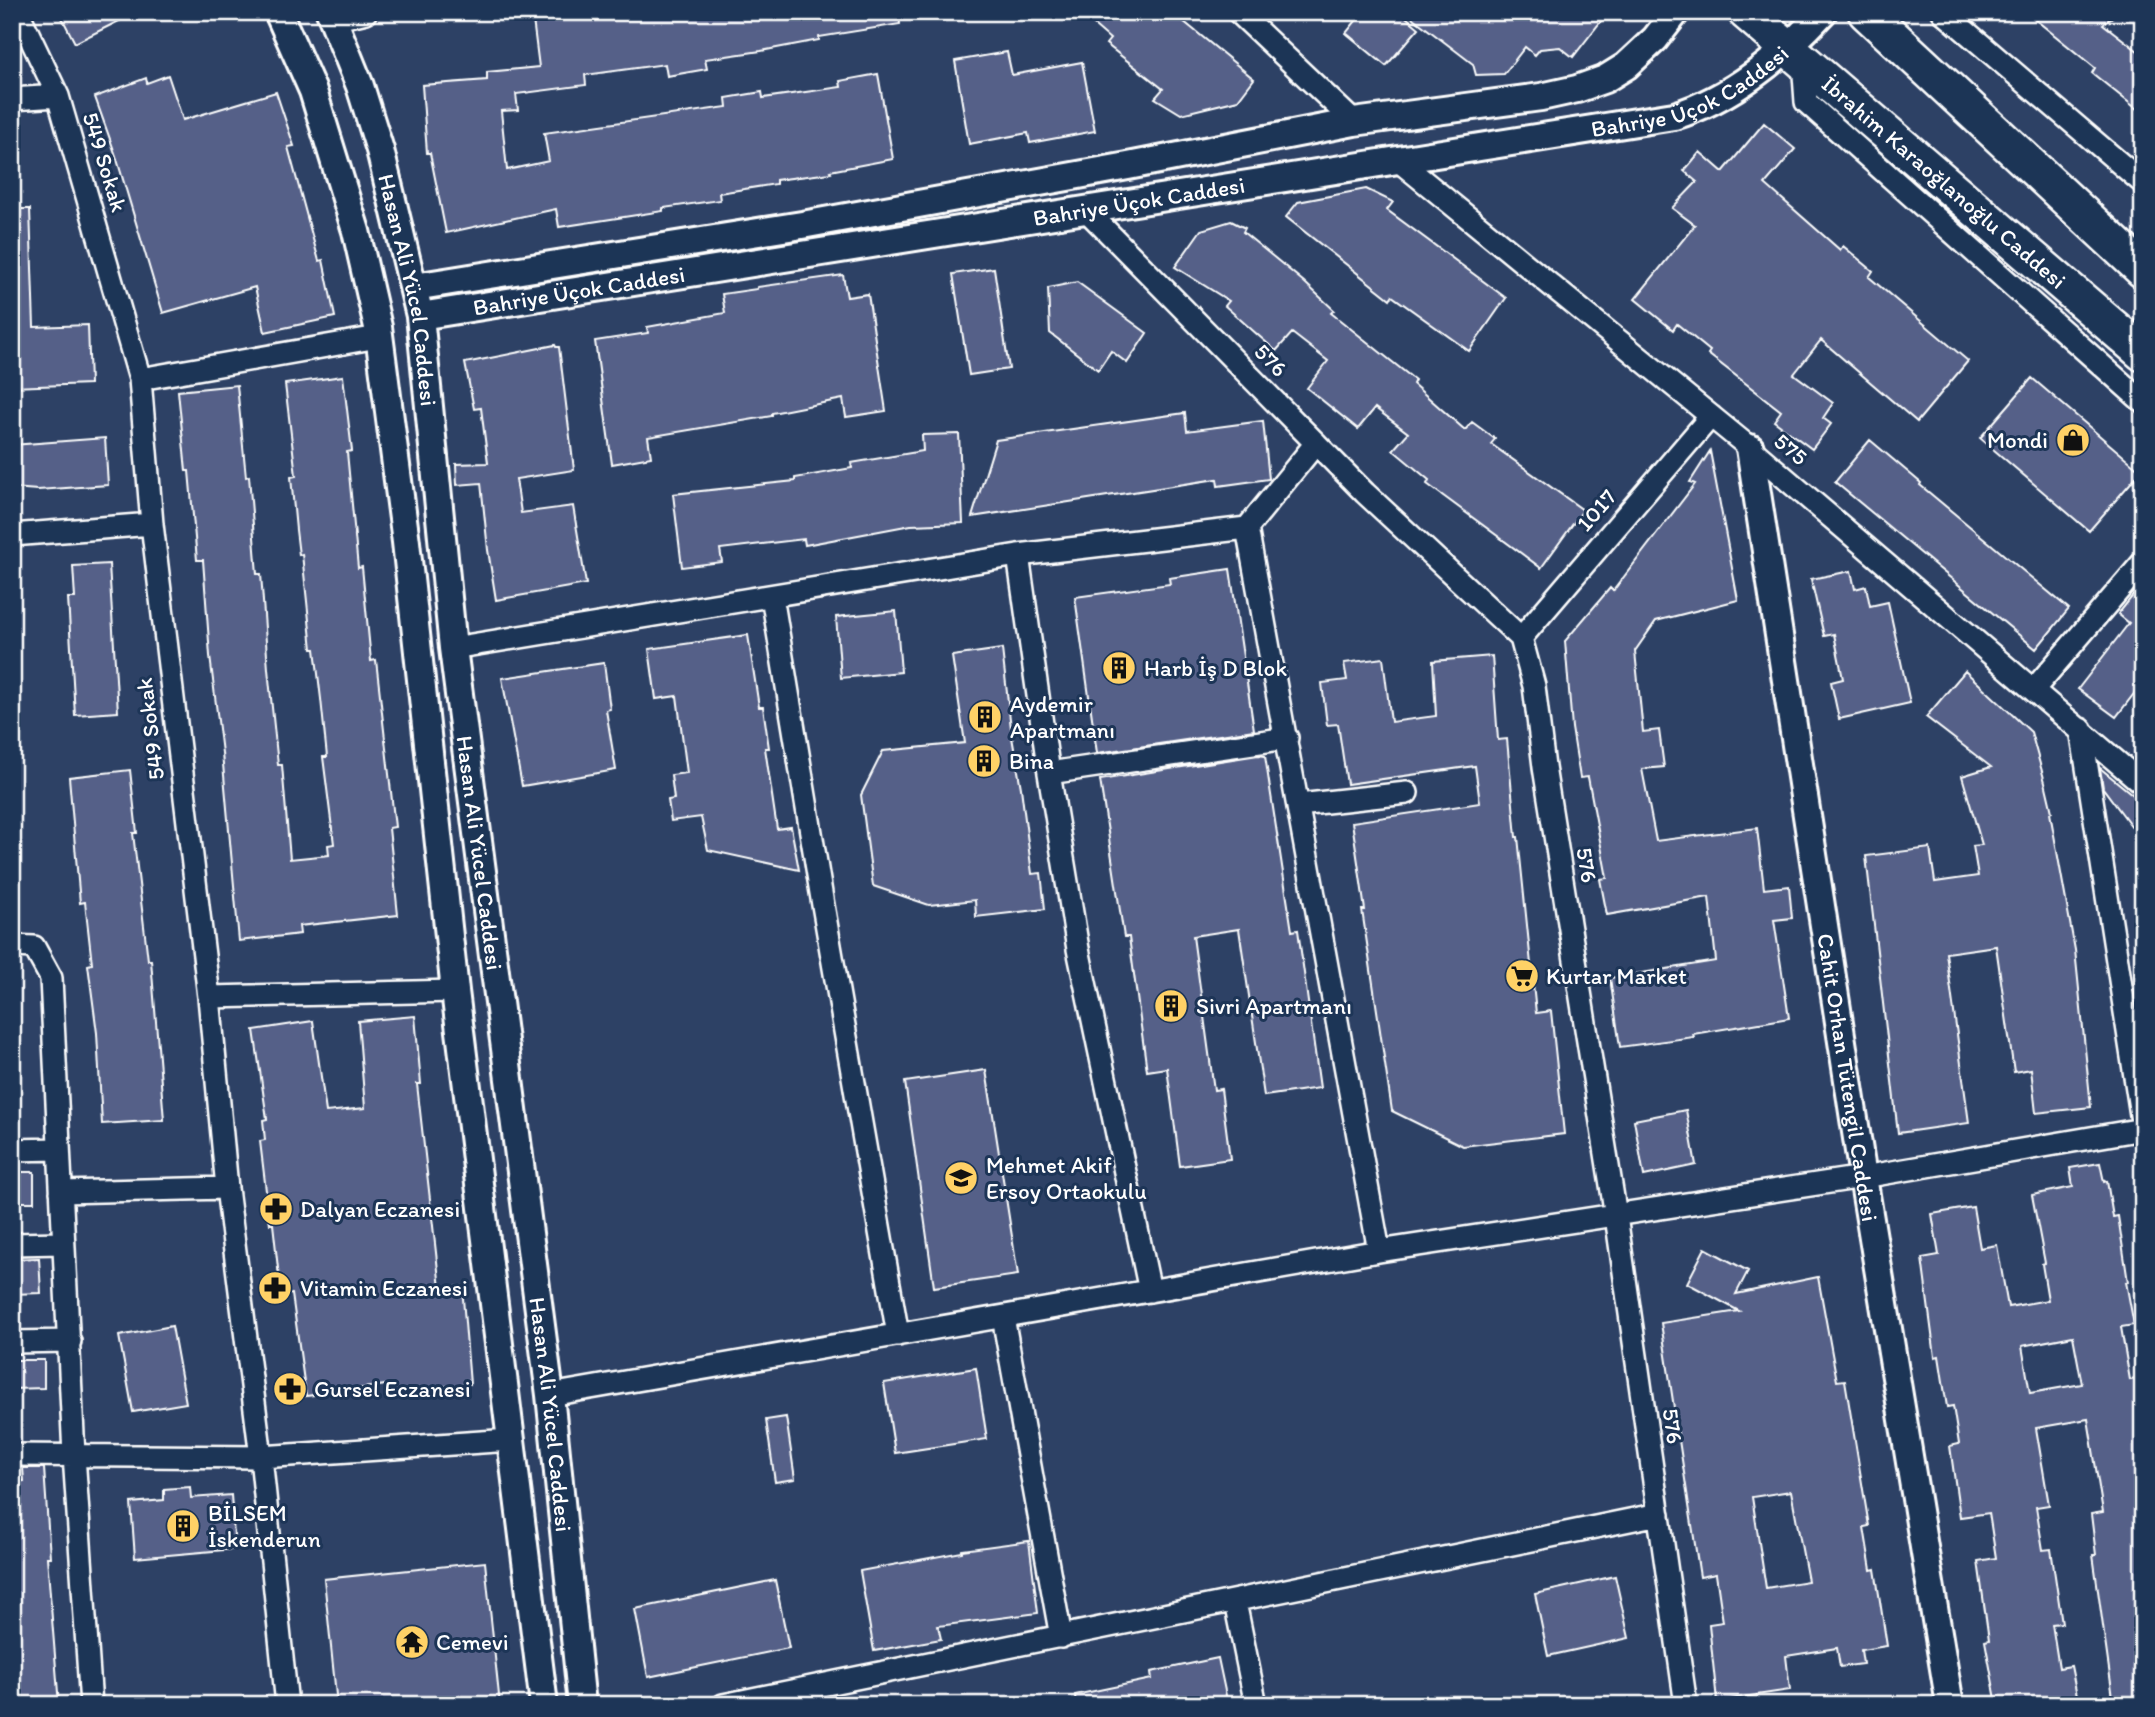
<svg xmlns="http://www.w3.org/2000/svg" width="2155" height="1717" font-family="Itim,sans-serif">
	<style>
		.building { fill: #546188; stroke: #fff; stroke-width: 2; fill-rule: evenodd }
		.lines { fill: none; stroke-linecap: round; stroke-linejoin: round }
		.minor-casing { stroke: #fff; stroke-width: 26 }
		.tertiary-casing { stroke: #fff; stroke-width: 32 }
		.trunk-casing { stroke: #fff; stroke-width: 40 }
		.minor { stroke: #1d3557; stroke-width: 21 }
		.tertiary { stroke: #1d3557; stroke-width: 26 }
		.trunk { stroke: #1d3557; stroke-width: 35 }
		.labels { text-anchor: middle; stroke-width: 6; stroke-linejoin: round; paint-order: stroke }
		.street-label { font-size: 23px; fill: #fff; stroke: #1d3557 }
		.poi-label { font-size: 23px; fill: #fff; stroke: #1d3557; text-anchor: start }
	</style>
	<rect width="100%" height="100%" fill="#2d4165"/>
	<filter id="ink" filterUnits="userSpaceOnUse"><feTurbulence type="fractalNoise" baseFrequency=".0143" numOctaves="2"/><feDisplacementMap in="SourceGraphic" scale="14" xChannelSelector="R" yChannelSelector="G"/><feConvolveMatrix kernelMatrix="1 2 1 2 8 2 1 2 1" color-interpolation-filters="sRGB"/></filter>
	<g filter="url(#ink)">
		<path class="building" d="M 59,12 L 137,12 L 75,43 Z
			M 532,12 L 899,12 L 900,24 L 819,37 L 819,40 L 761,51 L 705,59 L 707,69 L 667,76 L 665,64 L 585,75 L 586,85 L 516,94 L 518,110 L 501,111 L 507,170 L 549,161 L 544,133 L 727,107 L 726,98 L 762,92 L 763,98 L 841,87 L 840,81 L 878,74 L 893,159 L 830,171 L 831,173 L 776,180 L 776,184 L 719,193 L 720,200 L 663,208 L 663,211 L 559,227 L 556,209 L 446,233 L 430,153 L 427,153 L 422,85 L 487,80 L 487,72 L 539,67 Z
			M 1079,12 L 1172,12 L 1254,79 L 1238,100 L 1181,114 L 1155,98 L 1163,89 L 1106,44 L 1110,39 Z
			M 1363,12 L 1400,12 L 1419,28 L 1386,66 L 1346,33 Z
			M 1405,12 L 1608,12 L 1573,57 L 1560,47 L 1540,49 L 1535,55 L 1525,47 L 1504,74 L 1476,75 L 1473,64 Z
			M 2026,12 L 2119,12 L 2103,24 L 2143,55 L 2143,114 L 2092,73 L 2095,68 Z
			M 1007,52 L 1012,75 L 1082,62 L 1095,131 L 1030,143 L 1028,133 L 969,144 L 955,61 Z
			M 168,75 L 183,120 L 276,92 L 294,146 L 288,147 L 319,261 L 323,260 L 335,317 L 265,332 L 255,287 L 163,313 L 116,156 L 95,97 L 146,78 L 147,83 Z
			M 1764,123 L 1795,149 L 1765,184 L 1840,250 L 1843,246 L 1873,271 L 1869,277 L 1968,361 L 1917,422 L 1821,340 L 1794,374 L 1833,403 L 1823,418 L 1831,424 L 1812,449 L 1774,421 L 1781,411 L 1708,354 L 1710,351 L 1677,324 L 1673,330 L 1635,299 L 1695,225 L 1672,208 L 1697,182 L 1684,171 L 1700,152 L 1723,172 Z
			M 1366,189 L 1393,202 L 1387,210 L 1506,298 L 1469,351 L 1392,296 L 1390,299 L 1286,217 L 1298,202 Z
			M 12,209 L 30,209 L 34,327 L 88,325 L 90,384 L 12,387 Z
			M 1231,221 L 1245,228 L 1243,232 L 1304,282 L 1334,310 L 1331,313 L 1415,380 L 1413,384 L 1465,430 L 1472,422 L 1495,439 L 1491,444 L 1583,510 L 1541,568 L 1427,484 L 1429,480 L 1393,450 L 1408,433 L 1375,408 L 1358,429 L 1307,388 L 1328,361 L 1292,333 L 1276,351 L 1225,306 L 1229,301 L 1175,267 L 1201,230 Z
			M 994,268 L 1009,369 L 969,375 L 953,274 Z
			M 843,275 L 847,297 L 868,294 L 886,411 L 846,417 L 843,399 L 772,413 L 772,416 L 648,437 L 651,457 L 612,464 L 595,341 L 648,333 L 647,327 L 725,313 L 722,294 L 757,289 L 757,287 Z
			M 1077,282 L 1147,333 L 1127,363 L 1111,351 L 1098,370 L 1050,333 L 1048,288 Z
			M 555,345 L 556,347 L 559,347 L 574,470 L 516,479 L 521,513 L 573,506 L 586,584 L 496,600 L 488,550 L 481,483 L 457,485 L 456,464 L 488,463 L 481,408 L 474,409 L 465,363 Z
			M 343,376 L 352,451 L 347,452 L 358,568 L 362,567 L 371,661 L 376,660 L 395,827 L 389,828 L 398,915 L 299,926 L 300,934 L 239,941 L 222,753 L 210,656 L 203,560 L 197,560 L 189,471 L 186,471 L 178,391 L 237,385 L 246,477 L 249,476 L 257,574 L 261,574 L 268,669 L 278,765 L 282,765 L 290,859 L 329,855 L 328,845 L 334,844 L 323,757 L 327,757 L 321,699 L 315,649 L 312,649 L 302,554 L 299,555 L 296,530 L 291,477 L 296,476 L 285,384 Z
			M 2032,378 L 2141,471 L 2089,531 L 1980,438 Z
			M 1185,413 L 1187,431 L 1263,421 L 1269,479 L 1218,486 L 1217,479 L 972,517 L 996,440 Z
			M 959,434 L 963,523 L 911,525 L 805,545 L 804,539 L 720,549 L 722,562 L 682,567 L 673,494 L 795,481 L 795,478 L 852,468 L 851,463 L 923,451 L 922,435 Z
			M 105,438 L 108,485 L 38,490 L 12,488 L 12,445 Z
			M 1870,440 L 1921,483 L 1920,485 L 2069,609 L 2036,649 L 1835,482 Z
			M 1710,451 L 1738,600 L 1656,621 L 1635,651 L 1643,732 L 1659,730 L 1664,767 L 1642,769 L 1656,841 L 1757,828 L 1764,889 L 1789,886 L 1792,918 L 1774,920 L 1789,1018 L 1693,1034 L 1694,1037 L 1620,1047 L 1610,978 L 1716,961 L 1709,897 L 1607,915 L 1600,879 L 1607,878 L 1588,777 L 1580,778 L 1572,728 L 1565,641 L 1610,588 L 1613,591 L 1695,484 L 1690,482 Z
			M 109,564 L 118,712 L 75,715 L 68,598 L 75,598 L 73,566 Z
			M 1230,569 L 1254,730 L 1097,753 L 1075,597 L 1170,584 L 1169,578 Z
			M 1851,571 L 1855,589 L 1866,586 L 1870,606 L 1888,602 L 1910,703 L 1839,719 L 1831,682 L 1843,679 L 1834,634 L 1824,636 L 1811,579 Z
			M 2143,583 L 2143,682 L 2116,717 L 2078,689 L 2129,623 L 2118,614 Z
			M 896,611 L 901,672 L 841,678 L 836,617 Z
			M 748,635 L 759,707 L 763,707 L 769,748 L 765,748 L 777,829 L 791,827 L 799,870 L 708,850 L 701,817 L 671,821 L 668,800 L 674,799 L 671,775 L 687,773 L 677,696 L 656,699 L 649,649 Z
			M 1002,649 L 1012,737 L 1021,788 L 1032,874 L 1041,873 L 1045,909 L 976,917 L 975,900 L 929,905 L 873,886 L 861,795 L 883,751 L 965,743 L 952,656 Z
			M 1492,656 L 1498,740 L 1507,739 L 1516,837 L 1518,837 L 1536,1013 L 1551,1011 L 1564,1134 L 1463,1146 L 1392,1111 L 1362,910 L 1365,910 L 1352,822 L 1480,803 L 1475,766 L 1347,784 L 1338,724 L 1327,725 L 1322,683 L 1347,680 L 1344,663 L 1383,658 L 1391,722 L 1436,716 L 1433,661 Z
			M 604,663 L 610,709 L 606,710 L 616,770 L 522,786 L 502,678 Z
			M 1965,671 L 2031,732 L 2045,782 L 2052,812 L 2050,813 L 2075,950 L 2091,1107 L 2036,1113 L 2031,1069 L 2014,1072 L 1996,946 L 1946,953 L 1969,1123 L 1898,1133 L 1866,856 L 1930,848 L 1935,882 L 1978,876 L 1973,846 L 1982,845 L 1962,776 L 1991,767 L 1926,717 Z
			M 1258,755 L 1265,756 L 1292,931 L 1298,930 L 1320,1088 L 1264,1096 L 1239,929 L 1193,936 L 1214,1090 L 1221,1089 L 1230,1159 L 1180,1166 L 1167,1068 L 1147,1071 L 1129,937 L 1124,937 L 1100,780 Z
			M 2100,768 L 2143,803 L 2143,814 L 2132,827 L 2103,788 Z
			M 130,770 L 137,833 L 133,833 L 148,960 L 151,960 L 164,1120 L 102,1124 L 97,1033 L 88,965 L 92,964 L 85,902 L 80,903 L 69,777 Z
			M 415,1016 L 421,1084 L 417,1084 L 440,1288 L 462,1286 L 470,1384 L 387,1392 L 386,1385 L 306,1396 L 292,1294 L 281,1295 L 273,1224 L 270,1224 L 260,1141 L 265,1140 L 263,1120 L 267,1119 L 254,1030 L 313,1021 L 326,1112 L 365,1108 L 358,1021 Z
			M 986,1070 L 1018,1275 L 934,1287 L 905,1082 Z
			M 1686,1110 L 1696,1165 L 1644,1176 L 1634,1120 Z
			M 2100,1163 L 2104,1182 L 2107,1181 L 2113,1217 L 2118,1216 L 2128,1282 L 2126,1282 L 2134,1325 L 2121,1327 L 2130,1380 L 2143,1378 L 2143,1705 L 2114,1705 L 2093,1555 L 2096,1555 L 2091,1514 L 2103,1512 L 2088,1419 L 2036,1428 L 2049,1505 L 2036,1507 L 2043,1550 L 2051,1549 L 2062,1623 L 2052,1624 L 2059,1668 L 2071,1666 L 2079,1705 L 1997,1705 L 1985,1641 L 1989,1640 L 1978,1561 L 1996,1558 L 1989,1513 L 1960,1517 L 1950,1446 L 1959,1444 L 1953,1406 L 1947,1407 L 1939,1356 L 1935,1357 L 1922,1258 L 1939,1255 L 1932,1214 L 1973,1207 L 1980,1248 L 1997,1245 L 2008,1307 L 2048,1300 L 2042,1264 L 2045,1263 L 2032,1195 L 2073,1187 L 2070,1168 ZM 2073,1336 L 2082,1384 L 2030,1393 L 2022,1346 Z
			M 12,1172 L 34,1172 L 34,1202 L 12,1202 Z
			M 1705,1248 L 1748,1271 L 1736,1294 L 1818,1277 L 1837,1381 L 1845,1380 L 1869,1526 L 1864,1527 L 1871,1570 L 1875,1569 L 1887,1646 L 1861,1650 L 1863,1664 L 1840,1667 L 1837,1648 L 1786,1656 L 1790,1690 L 1717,1701 L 1709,1624 L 1723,1622 L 1716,1574 L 1700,1577 L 1661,1323 L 1739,1311 L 1687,1283 ZM 1791,1491 L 1808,1581 L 1766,1588 L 1752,1497 Z
			M 39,1258 L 41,1293 L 12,1294 L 12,1259 Z
			M 172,1326 L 186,1403 L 133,1412 L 119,1336 Z
			M 12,1360 L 44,1360 L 44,1388 L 12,1389 Z
			M 976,1368 L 987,1439 L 895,1453 L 884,1383 Z
			M 786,1417 L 795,1479 L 775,1482 L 766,1420 Z
			M 23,1468 L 44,1468 L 50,1557 L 47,1557 L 59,1705 L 12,1705 L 12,1482 L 24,1481 Z
			M 190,1487 L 191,1498 L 231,1495 L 235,1549 L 135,1558 L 131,1503 L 164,1500 L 164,1489 Z
			M 1029,1541 L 1038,1613 L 938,1626 L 941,1639 L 874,1651 L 860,1571 L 962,1552 L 962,1550 Z
			M 485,1562 L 500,1705 L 337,1705 L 324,1579 Z
			M 1615,1576 L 1629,1638 L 1548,1656 L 1535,1594 Z
			M 775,1580 L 789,1648 L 648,1677 L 635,1609 Z
			M 1218,1658 L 1228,1705 L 1076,1705 L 1075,1695 L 1152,1679 L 1151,1672 Z"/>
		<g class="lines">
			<g class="minor-casing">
				<path id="minor" d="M 18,12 L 58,96 L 140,379 L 152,524 L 209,997 L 227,1188 L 261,1457 L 287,1705
					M 1238,12 L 1354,122
					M 1943,12 L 2143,183
					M 333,20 L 366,12
					M 1803,61 L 1806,102 L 2143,402
					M 12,99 L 58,96
					M 1399,161 L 1750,448 L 2143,784
					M 1086,210 L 1365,493 L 1521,638 L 1534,686 L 1544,767 L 1616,1216 L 1686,1705
					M 140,379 L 378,337
					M 1247,528 C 1293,769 1333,1010 1379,1251
					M 12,535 L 152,524
					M 1018,555 L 1049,773 L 1078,949 L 1150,1291
					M 772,596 L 823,905 L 898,1335
					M 1521,638 L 1711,416
					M 453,648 L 1018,555 L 1247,528 L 1316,443
					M 2034,689 L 2143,562
					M 2081,729 L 2143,1128
					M 1049,773 L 1287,738
					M 1299,805 L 1407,793
					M 12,946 L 34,947 L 51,978 L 74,1455 L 91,1705
					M 209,997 L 455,991
					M 12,1150 L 59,1149
					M 61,1192 L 227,1188
					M 12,1244 L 63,1243
					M 1003,1317 L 1061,1637
					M 12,1342 L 70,1341
					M 550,1395 L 1379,1251 L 1863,1177 L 2143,1129
					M 12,1455 L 261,1457 L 511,1440
					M 1235,1602 L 1256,1705
					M 723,1705 L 1659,1514"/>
			</g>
			<g class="tertiary-casing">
				<g id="tertiary">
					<path d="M 278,12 L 313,91 L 356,231 L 378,327 L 406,542 L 455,991 L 544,1705"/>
					<path id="s1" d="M 330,12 L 360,86 L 380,150 L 420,316 L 453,648 L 550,1395 L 582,1705"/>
					<path d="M 414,287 L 802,225 L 1128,166 L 1354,122 L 1541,97 L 1577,89 L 1605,79 L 1626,66 L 1655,39 L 1676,12"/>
					<path id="s2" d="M 420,316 L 1674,116 C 1733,98 1781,57 1823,12"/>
					<path id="s3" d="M 1750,448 L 1863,1177 L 1950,1705"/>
				</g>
			</g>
			<g class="trunk-casing">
				<g id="trunk">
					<path id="s4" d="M 1746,12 L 2143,353"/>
					<path d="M 1866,12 L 2143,270"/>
				</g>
			</g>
			<use href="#minor" class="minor"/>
			<use href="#tertiary" class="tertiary"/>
			<use href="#trunk" class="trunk"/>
		</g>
	</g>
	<defs>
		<g id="shop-disc" transform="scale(1.75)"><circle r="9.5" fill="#ffd166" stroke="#1d3557"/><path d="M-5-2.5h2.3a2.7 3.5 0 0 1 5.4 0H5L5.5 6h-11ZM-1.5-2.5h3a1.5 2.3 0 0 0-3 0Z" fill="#111"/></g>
		<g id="building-disc" transform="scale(1.75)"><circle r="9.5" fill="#ffd166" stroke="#1d3557"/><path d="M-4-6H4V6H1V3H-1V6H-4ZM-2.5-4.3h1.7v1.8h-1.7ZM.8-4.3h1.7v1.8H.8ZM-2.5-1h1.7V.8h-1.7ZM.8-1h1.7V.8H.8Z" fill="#111"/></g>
		<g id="supermarket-disc" transform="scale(1.75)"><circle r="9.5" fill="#ffd166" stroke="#1d3557"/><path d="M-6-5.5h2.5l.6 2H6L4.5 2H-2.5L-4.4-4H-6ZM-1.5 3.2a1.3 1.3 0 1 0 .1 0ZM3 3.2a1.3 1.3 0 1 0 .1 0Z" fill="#111"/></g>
		<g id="school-disc" transform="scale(1.75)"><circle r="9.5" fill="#ffd166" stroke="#1d3557"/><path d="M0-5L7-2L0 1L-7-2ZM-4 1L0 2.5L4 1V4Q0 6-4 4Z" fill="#111"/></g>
		<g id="pharmacy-disc" transform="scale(1.75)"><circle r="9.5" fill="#ffd166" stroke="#1d3557"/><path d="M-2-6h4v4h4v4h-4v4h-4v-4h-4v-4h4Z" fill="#111"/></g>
		<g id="temple-disc" transform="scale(1.75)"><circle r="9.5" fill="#ffd166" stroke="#1d3557"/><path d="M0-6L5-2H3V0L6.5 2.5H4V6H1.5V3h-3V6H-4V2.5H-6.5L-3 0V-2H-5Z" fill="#111"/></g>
	</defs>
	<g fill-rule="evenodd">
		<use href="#shop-disc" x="2073" y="440"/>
		<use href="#building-disc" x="1119" y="668"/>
		<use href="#building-disc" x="985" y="717"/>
		<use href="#building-disc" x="984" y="761"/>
		<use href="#supermarket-disc" x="1522" y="976"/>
		<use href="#building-disc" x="1171" y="1006"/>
		<use href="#school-disc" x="961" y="1178"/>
		<use href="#pharmacy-disc" x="276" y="1209"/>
		<use href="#pharmacy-disc" x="275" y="1288"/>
		<use href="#pharmacy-disc" x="290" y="1389"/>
		<use href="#building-disc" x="183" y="1526"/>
		<use href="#temple-disc" x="412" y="1642"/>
	</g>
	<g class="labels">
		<g class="street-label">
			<text dy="8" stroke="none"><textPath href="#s2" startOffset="1293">Bahriye Üçok Caddesi</textPath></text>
			<text transform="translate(105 162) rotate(73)" y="8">549 Sokak</text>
			<text dy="8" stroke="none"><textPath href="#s4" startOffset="261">İbrahim Karaoğlanoğlu Caddesi</textPath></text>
			<text dy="8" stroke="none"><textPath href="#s2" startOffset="728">Bahriye Üçok Caddesi</textPath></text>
			<text dy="8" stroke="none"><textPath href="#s1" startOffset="290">Hasan Ali Yücel Caddesi</textPath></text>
			<text dy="8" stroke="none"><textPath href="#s2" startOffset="161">Bahriye Üçok Caddesi</textPath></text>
			<text transform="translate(1271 360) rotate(45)" y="8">576</text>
			<text transform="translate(1791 449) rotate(40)" y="8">575</text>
			<text transform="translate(1596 510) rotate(-49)" y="8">1017</text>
			<text transform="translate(150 729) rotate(-97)" y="8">549 Sokak</text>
			<text dy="8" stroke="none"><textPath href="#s1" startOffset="858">Hasan Ali Yücel Caddesi</textPath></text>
			<text transform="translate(1587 865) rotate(81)" y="8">576</text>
			<text dy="8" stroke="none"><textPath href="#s3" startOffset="637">Cahit Orhan Tütengil Caddesi</textPath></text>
			<text dy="8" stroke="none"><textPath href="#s1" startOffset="1424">Hasan Ali Yücel Caddesi</textPath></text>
			<text transform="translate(1673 1426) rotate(82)" y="8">576</text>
		</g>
		<g class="poi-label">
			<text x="2048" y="448" text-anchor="end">Mondi</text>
			<text x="1144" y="676">Harb İş D Blok</text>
			<text x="1010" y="712">Aydemir<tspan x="1010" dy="26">Apartmanı</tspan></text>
			<text x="1009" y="769">Bina</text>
			<text x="1546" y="984">Kurtar Market</text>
			<text x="1196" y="1014">Sivri Apartmanı</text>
			<text x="986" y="1173">Mehmet Akif<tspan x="986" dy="26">Ersoy Ortaokulu</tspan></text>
			<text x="300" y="1217">Dalyan Eczanesi</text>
			<text x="300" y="1296">Vitamin Eczanesi</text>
			<text x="314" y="1397">Gursel Eczanesi</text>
			<text x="208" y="1521">BİLSEM<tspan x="208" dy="26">İskenderun</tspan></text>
			<text x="436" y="1650">Cemevi</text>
		</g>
	</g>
	<rect width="2155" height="1717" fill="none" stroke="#1d3557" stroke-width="42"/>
	<rect x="21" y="21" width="2113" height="1675" fill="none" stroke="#fff" stroke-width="2.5" filter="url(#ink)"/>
</svg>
